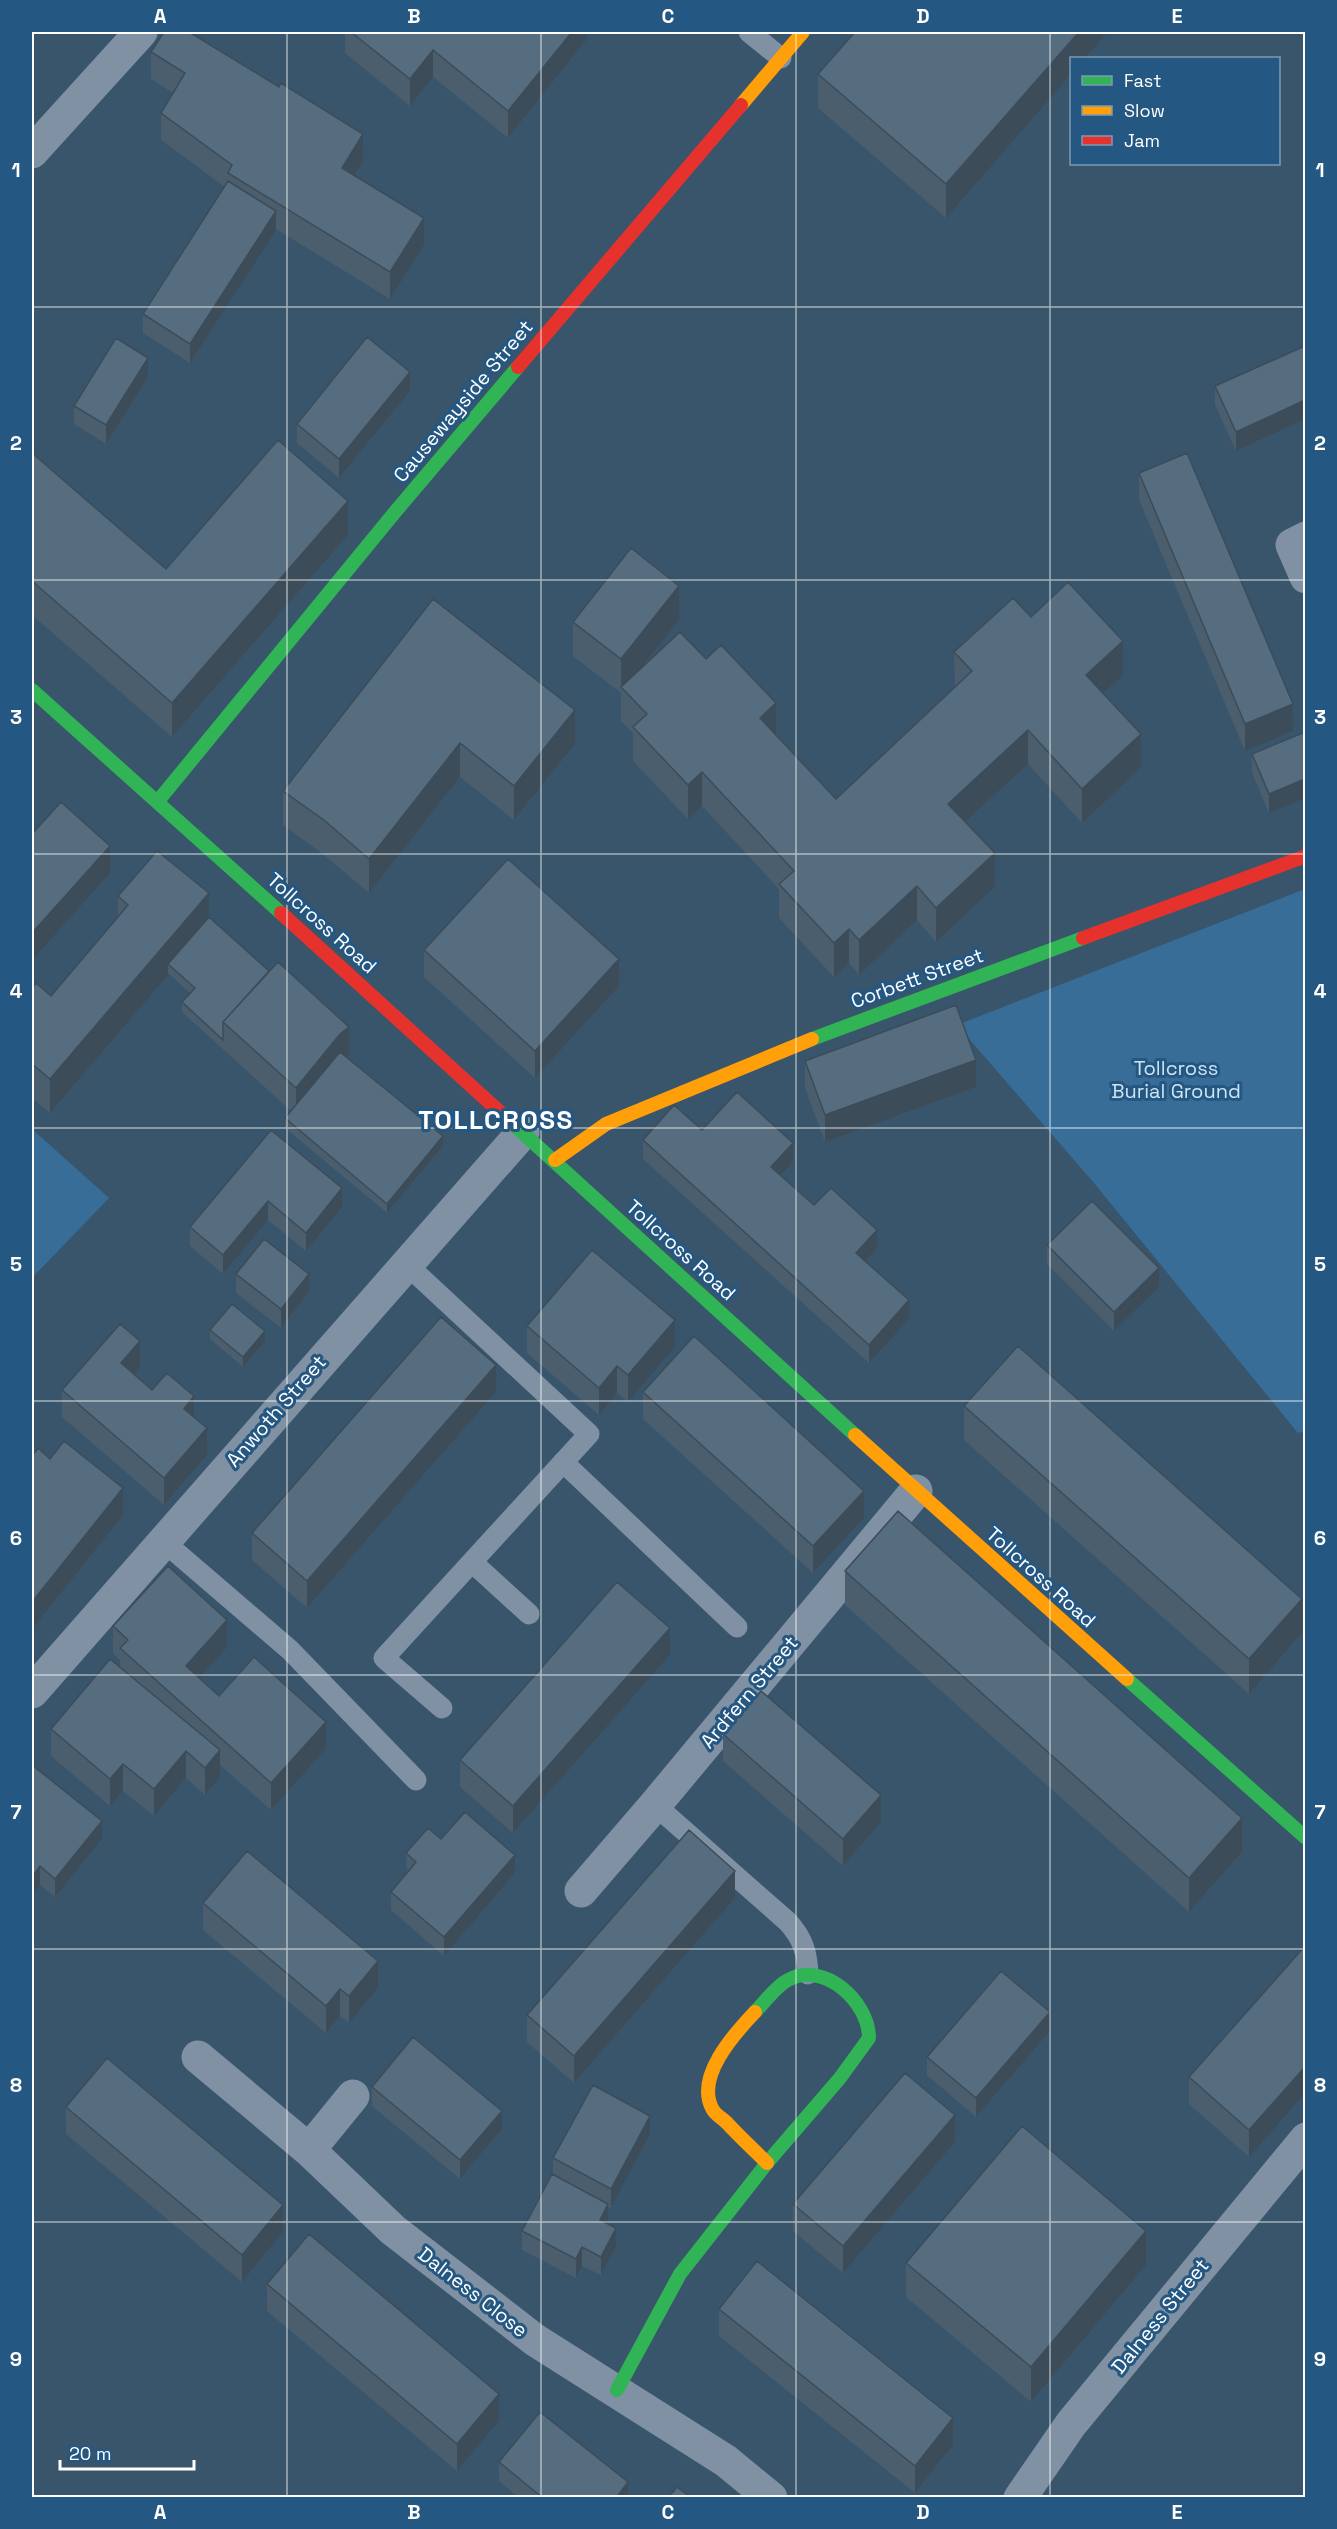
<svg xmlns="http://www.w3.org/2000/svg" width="1337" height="2529" font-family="'Space Grotesk',sans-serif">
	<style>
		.green { fill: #386d98 }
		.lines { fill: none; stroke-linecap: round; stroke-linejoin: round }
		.lane { stroke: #7f91a2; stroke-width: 21 }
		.street { stroke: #7f91a2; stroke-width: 33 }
		.fast { stroke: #30b455; stroke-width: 14 }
		.slow { stroke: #ff9f0a; stroke-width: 14 }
		.jam { stroke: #e5322d; stroke-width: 14 }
		.wall { fill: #4a5e6d }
		.shaded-wall { fill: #3c4c59 }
		.building { fill: #566d7f; stroke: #3c4c59; stroke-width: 1.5 }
		.grid { fill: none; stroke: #fff; stroke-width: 1.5; stroke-opacity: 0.55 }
		.labels { text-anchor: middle; stroke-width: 6; stroke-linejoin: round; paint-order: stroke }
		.street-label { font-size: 20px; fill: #fff; stroke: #245781 }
		.park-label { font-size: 20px; fill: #cee4f5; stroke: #245781 }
		.district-label { font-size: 26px; font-weight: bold; letter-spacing: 1.5px; fill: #fff; stroke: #245781 }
		.neatline { fill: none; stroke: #fff; stroke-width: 2 }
		.grid-label { font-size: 20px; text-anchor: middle; font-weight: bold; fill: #fff }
	</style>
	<rect width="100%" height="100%" fill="#39556c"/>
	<path class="green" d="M 1305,889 L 1305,1431 L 1298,1433 L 1094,1183 L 957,1025 Z
		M 32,1129 L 109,1198 L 32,1278 Z"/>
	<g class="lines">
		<path class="lane" d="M 749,32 L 781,58
			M 405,1263 L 589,1434 L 384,1658 L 442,1708
			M 563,1462 L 737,1627
			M 163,1541 L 290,1650 L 416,1780
			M 472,1562 L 529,1614
			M 655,1805 L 788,1922 C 803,1939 807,1952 808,1974"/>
		<path class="street" d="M 32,152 L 141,32
			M 1306,538 L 1292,545 L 1306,577
			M 32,1692 L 523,1132
			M 581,1891 L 655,1805 L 916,1491
			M 198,2057 L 309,2150 L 393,2230 L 535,2340 L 726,2461 L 771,2498
			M 309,2150 L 353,2096
			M 1020,2498 L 1071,2424 L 1306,2139"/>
		<path class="fast" d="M 32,690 L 281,913
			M 158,801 L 395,512 L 518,367
			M 812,1039 L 1083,938
			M 513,1124 L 855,1435
			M 1127,1679 L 1306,1838
			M 617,2390 L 680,2274 L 767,2163 L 840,2078 L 869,2038 C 869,2002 824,1960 788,1980 C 776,1986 765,2002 755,2012"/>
		<path class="slow" d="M 741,105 L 803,32
			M 555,1160 L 606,1124 L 812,1039
			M 855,1435 L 1127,1679
			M 755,2012 C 734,2034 694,2078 713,2110 C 716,2115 723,2119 727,2123 C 740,2137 754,2150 767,2163"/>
		<path class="jam" d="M 518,367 L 741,105
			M 281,913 L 513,1124
			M 1083,938 L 1306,856"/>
	</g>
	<path class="wall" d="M 345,32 L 587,32 L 587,39 L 508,138 L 433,77 L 410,106 L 345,53 Z
		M 855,32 L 1108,32 L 1085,58 L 1071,58 L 946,218 L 818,108 L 818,74 Z
		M 151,52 L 363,161 L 354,175 L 424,245 L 390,299 L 276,229 L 190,363 L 143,333 L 143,314 L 225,187 L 161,140 L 161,113 L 173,93 L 151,79 Z
		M 1305,346 L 1305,419 L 1236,451 L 1215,405 L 1215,386 Z
		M 148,377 L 106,444 L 74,424 L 74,406 Z
		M 410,391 L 339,478 L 297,443 L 297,424 Z
		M 32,453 L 166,569 L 348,535 L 172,737 L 32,615 Z
		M 1139,473 L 1293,731 L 1245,751 L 1139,500 Z
		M 433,599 L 575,744 L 514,820 L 460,777 L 369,893 L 324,855 L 283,825 L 283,791 Z
		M 1031,617 L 1123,675 L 1103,693 L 1141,768 L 1082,823 L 1028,764 L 966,822 L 995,887 L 936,942 L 917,920 L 859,975 L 849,963 L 834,977 L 779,918 L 779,889 L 702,806 L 688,819 L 633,761 L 633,733 L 621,721 L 621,693 L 573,656 L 573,622 L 679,620 L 639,671 L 776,734 L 836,799 L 955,687 L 954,652 Z
		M 1305,732 L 1269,813 L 1252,773 L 1252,754 Z
		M 118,896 L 209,917 L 349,1054 L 346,1056 L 443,1146 L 387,1213 L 285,1128 L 285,1118 L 291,1111 L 182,1012 L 182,1002 L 190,993 L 169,974 L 50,1113 L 32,1098 L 32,989 L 51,996 L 118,917 Z
		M 424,950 L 619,986 L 535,1078 L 424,977 Z
		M 805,1061 L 976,1087 L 825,1142 L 805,1088 Z
		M 271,1130 L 342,1207 L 306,1251 L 268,1220 L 223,1274 L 190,1246 L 190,1227 Z
		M 702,1130 L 793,1162 L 781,1176 L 814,1205 L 877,1248 L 866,1261 L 909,1319 L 869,1363 L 643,1159 L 643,1140 Z
		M 1047,1245 L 1159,1287 L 1114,1331 L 1047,1264 Z
		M 236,1274 L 309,1292 L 281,1328 L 236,1293 Z
		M 527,1326 L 675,1347 L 628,1402 L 617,1393 L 599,1415 L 527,1353 Z
		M 210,1330 L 265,1341 L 243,1367 L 210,1339 Z
		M 140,1368 L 134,1375 L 152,1390 L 194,1417 L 207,1455 L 164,1505 L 62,1417 L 62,1390 Z
		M 496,1392 L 307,1608 L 252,1560 L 252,1533 Z
		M 643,1392 L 864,1518 L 813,1573 L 643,1419 Z
		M 964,1406 L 1302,1633 L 1249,1694 L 964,1440 Z
		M 845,1571 L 1242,1852 L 1189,1912 L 845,1605 Z
		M 113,1626 L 227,1647 L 199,1678 L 219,1696 L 326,1749 L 271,1810 L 220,1765 L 220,1777 L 205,1795 L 186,1778 L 154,1816 L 123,1791 L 110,1806 L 51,1756 L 51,1729 L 120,1667 L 120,1660 L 113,1653 Z
		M 670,1655 L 513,1833 L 460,1787 L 460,1760 Z
		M 723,1734 L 881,1822 L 843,1866 L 723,1761 Z
		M 32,1765 L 102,1839 L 55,1897 L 40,1885 L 32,1896 Z
		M 441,1839 L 515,1873 L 444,1956 L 391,1910 L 391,1892 L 407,1872 L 406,1853 Z
		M 735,1898 L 574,2083 L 527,2042 L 527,2015 Z
		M 203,1903 L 378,1988 L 349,2023 L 340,2016 L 326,2033 L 203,1930 Z
		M 1305,1946 L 1249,2157 L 1189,2104 L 1189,2077 Z
		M 1050,2031 L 976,2117 L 927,2075 L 927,2057 Z
		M 372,2087 L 502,2129 L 460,2179 L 372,2106 Z
		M 66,2107 L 283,2232 L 242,2282 L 66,2134 Z
		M 650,2134 L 611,2208 L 608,2207 L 608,2224 L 616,2247 L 601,2275 L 582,2266 L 576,2278 L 522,2250 L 522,2231 L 553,2175 L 553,2158 Z
		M 955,2142 L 843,2273 L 793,2231 L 793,2204 Z
		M 906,2263 L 1146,2265 L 1031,2402 L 906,2297 Z
		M 267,2284 L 499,2421 L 457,2471 L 267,2311 Z
		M 719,2309 L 953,2445 L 915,2493 L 719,2336 Z
		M 499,2462 L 628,2498 L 519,2498 L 499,2481 Z"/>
	<path class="shaded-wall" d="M 572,32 L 587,32 L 587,39 L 508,138 L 508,111 Z
		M 1079,32 L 1108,32 L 1085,58 L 1071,58 L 1071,74 L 946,218 L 946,184 Z
		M 433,50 L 433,77 L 410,106 L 410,79 Z
		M 363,134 L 363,161 L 342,195 L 342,168 Z
		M 276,211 L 276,230 L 190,363 L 190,344 Z
		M 424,218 L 424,245 L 390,299 L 390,272 Z
		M 148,358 L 148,377 L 106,444 L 106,425 Z
		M 410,372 L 410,391 L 339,478 L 339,459 Z
		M 1305,400 L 1305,419 L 1236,451 L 1236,432 Z
		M 348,501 L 348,535 L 172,737 L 172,703 Z
		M 679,586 L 679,620 L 624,690 L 621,687 L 621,693 L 621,659 Z
		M 1123,641 L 1123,675 L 1086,709 L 1086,675 Z
		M 776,703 L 776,738 L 760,718 Z
		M 1293,704 L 1293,731 L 1245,751 L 1245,724 Z
		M 575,710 L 575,744 L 514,820 L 514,786 Z
		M 1028,730 L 1028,764 L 948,838 L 948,804 Z
		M 1141,734 L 1141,768 L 1082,823 L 1082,789 Z
		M 460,743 L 460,777 L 369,893 L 369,859 Z
		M 702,772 L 702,806 L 688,819 L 688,785 Z
		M 1305,779 L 1305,798 L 1269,813 L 1269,794 Z
		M 110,846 L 110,873 L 32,960 L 32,933 Z
		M 995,853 L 995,887 L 936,942 L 936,908 Z
		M 917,886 L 917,920 L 859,975 L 859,940 Z
		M 209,893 L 209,927 L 168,964 L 168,973 L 169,974 L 50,1113 L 50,1079 Z
		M 849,929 L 849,963 L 834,977 L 834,943 Z
		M 619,959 L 619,986 L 535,1078 L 535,1051 Z
		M 349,1027 L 349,1054 L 340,1061 L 296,1115 L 296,1088 L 340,1034 Z
		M 976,1060 L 976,1087 L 825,1142 L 825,1115 Z
		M 443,1136 L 443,1146 L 387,1213 L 387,1204 Z
		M 793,1143 L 793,1162 L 771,1186 L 771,1167 Z
		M 342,1188 L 342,1207 L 306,1251 L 306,1233 Z
		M 268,1201 L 268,1220 L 223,1274 L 223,1255 Z
		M 877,1230 L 877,1248 L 856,1272 L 856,1253 Z
		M 1159,1268 L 1159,1287 L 1114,1331 L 1114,1312 Z
		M 309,1274 L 309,1292 L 281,1328 L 281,1309 Z
		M 909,1300 L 909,1319 L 869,1363 L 869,1345 Z
		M 675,1320 L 675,1347 L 628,1402 L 628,1375 Z
		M 265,1331 L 265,1341 L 243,1367 L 243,1357 Z
		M 140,1341 L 140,1368 L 121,1390 L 121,1363 Z
		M 496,1365 L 496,1392 L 307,1608 L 307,1581 Z
		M 617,1366 L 617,1393 L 599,1415 L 599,1388 Z
		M 194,1396 L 194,1423 L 184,1409 Z
		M 207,1428 L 207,1455 L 164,1505 L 164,1478 Z
		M 123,1488 L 123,1515 L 32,1629 L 32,1602 Z
		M 864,1491 L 864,1518 L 813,1573 L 813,1546 Z
		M 1302,1599 L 1302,1633 L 1249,1694 L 1249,1659 Z
		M 227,1620 L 227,1647 L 186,1693 L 186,1666 Z
		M 670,1628 L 670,1655 L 513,1833 L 513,1806 Z
		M 326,1722 L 326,1749 L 271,1810 L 271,1783 Z
		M 220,1750 L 220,1777 L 205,1795 L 205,1768 Z
		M 186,1751 L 186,1778 L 154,1816 L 154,1789 Z
		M 123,1764 L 123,1791 L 110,1806 L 110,1779 Z
		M 881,1795 L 881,1822 L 843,1866 L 843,1839 Z
		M 1242,1818 L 1242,1852 L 1189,1912 L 1189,1878 Z
		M 102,1821 L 102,1839 L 55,1897 L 55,1879 Z
		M 515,1855 L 515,1873 L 444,1956 L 444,1937 Z
		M 40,1866 L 40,1885 L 32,1896 L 32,1877 Z
		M 735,1871 L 735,1898 L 574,2083 L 574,2056 Z
		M 378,1961 L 378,1988 L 349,2023 L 349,1996 Z
		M 340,1989 L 340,2016 L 326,2033 L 326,2006 Z
		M 1050,2012 L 1050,2031 L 976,2117 L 976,2098 Z
		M 1305,2067 L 1305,2093 L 1249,2157 L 1249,2130 Z
		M 502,2111 L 502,2129 L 460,2179 L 460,2160 Z
		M 955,2115 L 955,2142 L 843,2273 L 843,2246 Z
		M 650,2116 L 650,2134 L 611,2208 L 611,2189 Z
		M 608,2204 L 608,2222 L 600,2238 L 600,2220 Z
		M 283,2205 L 283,2232 L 242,2282 L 242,2255 Z
		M 616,2228 L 616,2247 L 601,2275 L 601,2257 Z
		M 1146,2231 L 1146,2265 L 1031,2402 L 1031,2367 Z
		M 582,2247 L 582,2266 L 576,2278 L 576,2259 Z
		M 499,2394 L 499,2421 L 457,2471 L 457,2444 Z
		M 953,2418 L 953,2445 L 915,2493 L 915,2466 Z
		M 628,2482 L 628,2498 L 616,2498 Z"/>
	<path class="building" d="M 164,32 L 189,32 L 279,87 L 281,83 L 363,134 L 342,168 L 424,218 L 390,272 L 228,173 L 232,165 L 161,113 L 185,73 L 151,52 Z
		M 351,32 L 572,32 L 508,111 L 433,50 L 410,79 Z
		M 855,32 L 1079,32 L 946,184 L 818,74 Z
		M 228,181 L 276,211 L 190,344 L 143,314 Z
		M 367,337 L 410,372 L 339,459 L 297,424 Z
		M 116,338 L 148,358 L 106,425 L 74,406 Z
		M 1305,346 L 1305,400 L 1236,432 L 1215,386 Z
		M 278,440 L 348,501 L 172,703 L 32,581 L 32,453 L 166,569 Z
		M 1187,453 L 1293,704 L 1245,724 L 1139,473 Z
		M 631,548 L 679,586 L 621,659 L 573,622 Z
		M 1068,582 L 1123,641 L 1086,675 L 1141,734 L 1082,789 L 1028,730 L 948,804 L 995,853 L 936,908 L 917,886 L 859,940 L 849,929 L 834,943 L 779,884 L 794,871 L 702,772 L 688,785 L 633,727 L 647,714 L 621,687 L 680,632 L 706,659 L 721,645 L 776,703 L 760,718 L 836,799 L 972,671 L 954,652 L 1013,598 L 1031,617 Z
		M 433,599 L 575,710 L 514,786 L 460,743 L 369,859 L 324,820 L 283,791 Z
		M 1305,732 L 1305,779 L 1269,794 L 1252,754 Z
		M 61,802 L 110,846 L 32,933 L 32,834 Z
		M 157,851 L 209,893 L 50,1079 L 32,1064 L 32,989 L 36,983 L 51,996 L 128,905 L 118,896 Z
		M 508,859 L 619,959 L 535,1051 L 424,950 Z
		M 209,917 L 269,971 L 223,1022 L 223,1040 L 182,1002 L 195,988 L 168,964 Z
		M 278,962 L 349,1027 L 340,1034 L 296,1088 L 223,1022 Z
		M 956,1005 L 976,1060 L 825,1115 L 805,1061 Z
		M 340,1052 L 443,1136 L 387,1204 L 285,1118 Z
		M 737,1092 L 793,1143 L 771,1167 L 814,1205 L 831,1188 L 877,1230 L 856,1253 L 909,1300 L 869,1345 L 643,1140 L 674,1105 L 702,1130 Z
		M 271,1130 L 342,1188 L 306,1233 L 268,1201 L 223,1255 L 190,1227 Z
		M 1092,1201 L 1159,1268 L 1114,1312 L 1047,1245 Z
		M 264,1239 L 309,1274 L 281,1309 L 236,1274 Z
		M 592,1250 L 675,1320 L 628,1375 L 617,1366 L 599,1388 L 527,1326 Z
		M 232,1304 L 265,1331 L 243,1357 L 210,1330 Z
		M 441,1317 L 496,1365 L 307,1581 L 252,1533 Z
		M 120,1324 L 140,1341 L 121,1363 L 152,1390 L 167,1373 L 194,1396 L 184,1409 L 207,1428 L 164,1478 L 62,1390 Z
		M 694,1336 L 864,1491 L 813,1546 L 643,1392 Z
		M 1018,1346 L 1302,1599 L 1249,1659 L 964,1406 Z
		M 64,1441 L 123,1488 L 32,1602 L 32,1456 L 38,1448 L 50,1459 Z
		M 898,1511 L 1242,1818 L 1189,1878 L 845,1571 Z
		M 168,1566 L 227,1620 L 186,1666 L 219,1696 L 254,1657 L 326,1722 L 271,1783 L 120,1648 L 128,1640 L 113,1626 Z
		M 617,1582 L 670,1628 L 513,1806 L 460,1760 Z
		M 110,1659 L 220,1750 L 205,1768 L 186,1751 L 154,1789 L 123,1764 L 110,1779 L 51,1729 Z
		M 761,1691 L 881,1795 L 843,1839 L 723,1734 Z
		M 32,1765 L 102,1821 L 55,1879 L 40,1866 L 32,1877 Z
		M 465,1812 L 515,1855 L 444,1937 L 391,1892 L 416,1862 L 406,1853 L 428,1828 L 441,1839 Z
		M 689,1830 L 735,1871 L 574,2056 L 527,2015 Z
		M 247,1851 L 378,1961 L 349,1996 L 340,1989 L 326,2006 L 203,1903 Z
		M 1305,1946 L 1305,2067 L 1249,2130 L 1189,2077 Z
		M 1001,1971 L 1050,2012 L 976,2098 L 927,2057 Z
		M 413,2037 L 502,2111 L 460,2160 L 372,2087 Z
		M 107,2058 L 283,2205 L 242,2255 L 66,2107 Z
		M 905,2073 L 955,2115 L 843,2246 L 793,2204 Z
		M 593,2085 L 650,2116 L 611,2189 L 553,2158 Z
		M 1022,2126 L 1146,2231 L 1031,2367 L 906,2263 Z
		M 552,2174 L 608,2204 L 600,2220 L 616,2228 L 601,2257 L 582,2247 L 576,2259 L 522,2231 Z
		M 309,2234 L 499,2394 L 457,2444 L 267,2284 Z
		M 757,2261 L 953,2418 L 915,2466 L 719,2309 Z
		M 540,2412 L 628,2482 L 616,2498 L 543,2498 L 499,2462 Z
		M 677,2487 L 691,2498 L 668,2498 Z"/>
	<path class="grid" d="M 287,32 L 287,2498M 541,32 L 541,2498M 796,32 L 796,2498M 1050,32 L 1050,2498M 32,307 L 1306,307M 32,580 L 1306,580M 32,854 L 1306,854M 32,1128 L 1306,1128M 32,1401 L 1306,1401M 32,1675 L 1306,1675M 32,1949 L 1306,1949M 32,2222 L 1306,2222"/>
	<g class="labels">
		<g class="street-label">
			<text transform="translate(463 401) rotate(-50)" y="7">Causewayside Street</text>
			<text transform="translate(322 923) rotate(42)" y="7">Tollcross Road</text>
			<text transform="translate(917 978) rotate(-20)" y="7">Corbett Street</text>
			<text transform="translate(681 1250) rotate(42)" y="7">Tollcross Road</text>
			<text transform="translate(276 1411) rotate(-49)" y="7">Anwoth Street</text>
			<text transform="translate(1041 1577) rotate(42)" y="7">Tollcross Road</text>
			<text transform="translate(749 1692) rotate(-50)" y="7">Ardfern Street</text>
			<text transform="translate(473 2292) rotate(38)" y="7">Dalness Close</text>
			<text transform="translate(1160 2316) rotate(-51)" y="7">Dalness Street</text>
		</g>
		<g class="park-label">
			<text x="1176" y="1075">Tollcross<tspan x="1176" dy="23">Burial Ground</tspan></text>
		</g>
		<g class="district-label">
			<text x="496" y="1129">TOLLCROSS</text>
		</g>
	</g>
	<rect width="1337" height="2529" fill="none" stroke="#245781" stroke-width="66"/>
	<rect x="1070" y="57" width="210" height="108" fill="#245781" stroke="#7c9ab3" stroke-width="1.5"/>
	<rect x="1082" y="76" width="30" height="9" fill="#30b455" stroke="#7c9ab3" stroke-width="1.5"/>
	<text x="1124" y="87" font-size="18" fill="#ffffff">Fast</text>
	<rect x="1082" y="106" width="30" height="9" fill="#ff9f0a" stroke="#7c9ab3" stroke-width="1.5"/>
	<text x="1124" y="117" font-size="18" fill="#ffffff">Slow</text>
	<rect x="1082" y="136" width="30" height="9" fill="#e5322d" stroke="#7c9ab3" stroke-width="1.5"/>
	<text x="1124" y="147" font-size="18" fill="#ffffff">Jam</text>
	<path d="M60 2460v9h134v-9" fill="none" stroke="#ffffff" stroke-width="3"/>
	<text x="69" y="2460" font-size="18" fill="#ffffff" stroke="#245781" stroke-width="4.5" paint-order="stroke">20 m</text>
	<rect x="33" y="33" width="1271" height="2463" class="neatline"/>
	<g class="grid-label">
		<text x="160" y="23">A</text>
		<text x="414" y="23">B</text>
		<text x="668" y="23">C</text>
		<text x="923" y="23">D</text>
		<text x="1177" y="23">E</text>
		<text x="16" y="177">1</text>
		<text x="1320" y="177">1</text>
		<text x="16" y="450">2</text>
		<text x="1320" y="450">2</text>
		<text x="16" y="724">3</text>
		<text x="1320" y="724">3</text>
		<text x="16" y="998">4</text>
		<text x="1320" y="998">4</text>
		<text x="16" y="1271">5</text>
		<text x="1320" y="1271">5</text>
		<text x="16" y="1545">6</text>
		<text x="1320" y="1545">6</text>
		<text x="16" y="1819">7</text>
		<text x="1320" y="1819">7</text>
		<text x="16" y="2092">8</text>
		<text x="1320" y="2092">8</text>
		<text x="16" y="2366">9</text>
		<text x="1320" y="2366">9</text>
		<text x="160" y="2519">A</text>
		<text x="414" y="2519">B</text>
		<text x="668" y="2519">C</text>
		<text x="923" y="2519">D</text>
		<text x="1177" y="2519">E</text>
	</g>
</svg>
